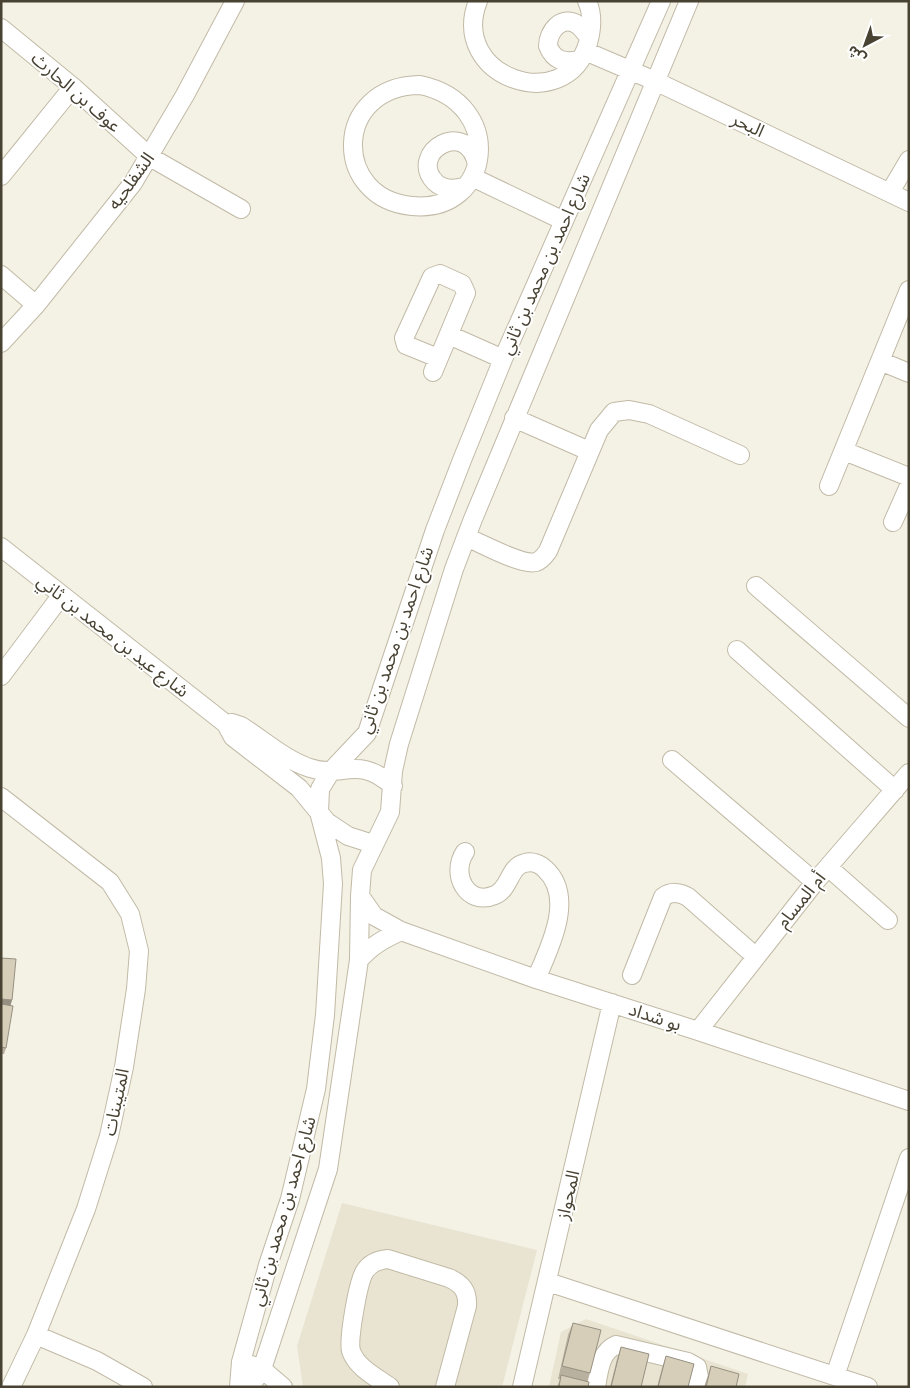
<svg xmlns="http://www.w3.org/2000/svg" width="910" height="1388" font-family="'Roboto Condensed','Noto Sans Arabic',sans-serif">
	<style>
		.residential { fill: #e9e4d2 }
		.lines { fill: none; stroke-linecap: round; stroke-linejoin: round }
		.minor-casing { stroke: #c1baa6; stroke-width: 20 }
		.minor { stroke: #fff; stroke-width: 18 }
		.wall { fill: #b9b19f }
		.shaded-wall { fill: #969082 }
		.building { fill: #d7ceb9; stroke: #969082 }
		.labels { text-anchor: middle; stroke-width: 4; stroke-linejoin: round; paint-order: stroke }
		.street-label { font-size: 18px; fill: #484233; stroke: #fff }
	</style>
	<rect width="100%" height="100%" fill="#f4f1e5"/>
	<path class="residential" d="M 342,1203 L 537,1250 L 502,1387 L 303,1387 L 297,1346 Z
		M 586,1319 L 748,1374 L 745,1387 L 549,1387 L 561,1332 Z"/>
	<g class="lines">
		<g class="minor-casing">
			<path id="minor" d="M 478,1 C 448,77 566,118 588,43 C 592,29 593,14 587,1
				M 1,28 L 73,87 L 150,157 L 241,209
				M 585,51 L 655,81 L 909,202
				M 579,60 C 564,63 554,61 548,46 C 548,31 562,14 578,25 C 582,28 586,34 589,37
				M 420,85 C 507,103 492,214 412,206 C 332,199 332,86 420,85 Z
				M 1,176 L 73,87
				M 472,177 L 564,221
				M 464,187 C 453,190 443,190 435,182 C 407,152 468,117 477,165
				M 890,192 L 909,160
				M 1,275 L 36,305
				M 449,335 L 503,359
				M 1,343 L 36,305 L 133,183 L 185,95 L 235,1
				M 880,361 L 909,373
				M 433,372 L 466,293 L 462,284 L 440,274 L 432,277 L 404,338 L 406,345 L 438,358
				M 514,418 L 589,451
				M 844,451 L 909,477
				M 829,486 L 909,290
				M 893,522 L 909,486
				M 466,537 C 481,543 522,566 536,562 C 542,560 545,555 548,551 L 599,430 L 614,412 L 629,410 L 649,414 L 740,455
				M 1,547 L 226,724 L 233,737 L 299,788 L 327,822 L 348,836 L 373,844
				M 756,586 L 909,718
				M 737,650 L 895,790
				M 1,676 L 61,596
				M 226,724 L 232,723 L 241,726 C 262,739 285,760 310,768 C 343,779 357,754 393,786
				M 672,760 L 815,882
				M 1,797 L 110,882 L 130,914 L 139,951 L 136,989 L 124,1067 L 109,1136 L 86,1209 L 36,1335 L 97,1361 L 143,1387
				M 465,852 C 450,874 467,907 495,895 C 510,889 509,866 525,863 C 532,861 540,864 545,869 C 576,897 549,949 536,979
				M 828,867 L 888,920
				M 360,896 L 374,916 L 401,931 L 536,979 L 698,1031 L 909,1101
				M 359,960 C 372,945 384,939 401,931
				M 632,975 L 663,897 C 671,891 680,892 688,897 L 755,956
				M 698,1031 L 815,882 L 909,773
				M 548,1282 L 868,1387
				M 251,1365 L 262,1369 L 283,1387
				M 835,1376 L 909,1158
				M 11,1387 L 36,1335
				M 239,1387 L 241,1362 L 268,1265 L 290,1199 L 316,1089 L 325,1015 L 333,884 L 331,858 L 319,812 L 320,789 L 331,771 L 367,733 L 435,530 L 462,460 L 503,359 L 661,1
				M 250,1387 L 262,1369 L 328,1169 L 359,960 L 360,896 L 362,870 L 390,812 L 393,771 L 399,744 L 454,569 L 473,519 L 689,1
				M 390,1387 C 376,1377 357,1368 351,1351 C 348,1340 358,1281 365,1271 C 370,1263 378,1260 388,1259 L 449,1278 C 462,1284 468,1291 467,1306 L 445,1387
				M 522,1387 L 612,1003
				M 596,1387 C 599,1371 600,1352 616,1345 L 688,1362 L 697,1367 L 699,1377 L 697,1387"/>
		</g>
		<use href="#minor" class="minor"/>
	</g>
	<path class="wall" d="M 1,958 L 12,1000 L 10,1006 L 6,1048 L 4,1054 L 1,1054 Z
		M 573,1323 L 590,1373 L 587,1382 L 588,1387 L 557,1387 L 560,1379 L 558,1379 L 568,1335 Z
		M 621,1347 L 641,1387 L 610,1387 L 617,1359 Z
		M 666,1356 L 688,1387 L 657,1387 L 662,1368 Z
		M 711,1366 L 736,1387 L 704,1387 Z"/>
	<path class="shaded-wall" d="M 1,999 L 12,1000 L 10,1007 L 1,1006 Z"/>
	<path class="building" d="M 1,958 L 16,959 L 12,1000 L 1,999 Z
		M 1,1004 L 13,1006 L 6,1048 L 1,1047 Z
		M 573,1323 L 601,1330 L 590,1373 L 562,1366 Z
		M 621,1347 L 649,1354 L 641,1387 L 611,1387 Z
		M 666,1356 L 694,1364 L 688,1387 L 658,1387 Z
		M 711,1366 L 739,1374 L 736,1387 L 706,1387 Z
		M 561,1375 L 589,1382 L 588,1387 L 559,1387 Z"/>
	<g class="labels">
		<g class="street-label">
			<text transform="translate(76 92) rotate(41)" y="6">عوف بن الحارث</text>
			<text transform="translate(748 125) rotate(25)" y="6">البحر</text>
			<text transform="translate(131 181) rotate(-54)" y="6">الشفلحيه</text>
			<text transform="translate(545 264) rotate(-66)" y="6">شارع احمد بن محمد بن ثاني</text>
			<text transform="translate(113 636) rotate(38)" y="6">شارع عيد بن محمد بن ثاني</text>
			<text transform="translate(396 640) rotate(-71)" y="6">شارع احمد بن محمد بن ثاني</text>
			<text transform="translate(801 900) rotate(-51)" y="6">أم المسام</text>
			<text transform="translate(655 1017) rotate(18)" y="6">بو شداد</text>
			<text transform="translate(116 1102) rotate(-78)" y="6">المتيبنات</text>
			<text transform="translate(568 1195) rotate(-77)" y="6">المحواز</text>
			<text transform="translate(283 1211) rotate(-74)" y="6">شارع احمد بن محمد بن ثاني</text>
		</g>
	</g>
	<rect width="910" height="1388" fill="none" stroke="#484233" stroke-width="5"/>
	<g transform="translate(865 45) rotate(221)" stroke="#ffffff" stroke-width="4" paint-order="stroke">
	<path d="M0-4L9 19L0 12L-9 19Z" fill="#484233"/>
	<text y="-8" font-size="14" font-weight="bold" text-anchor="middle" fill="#484233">ش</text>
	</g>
</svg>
